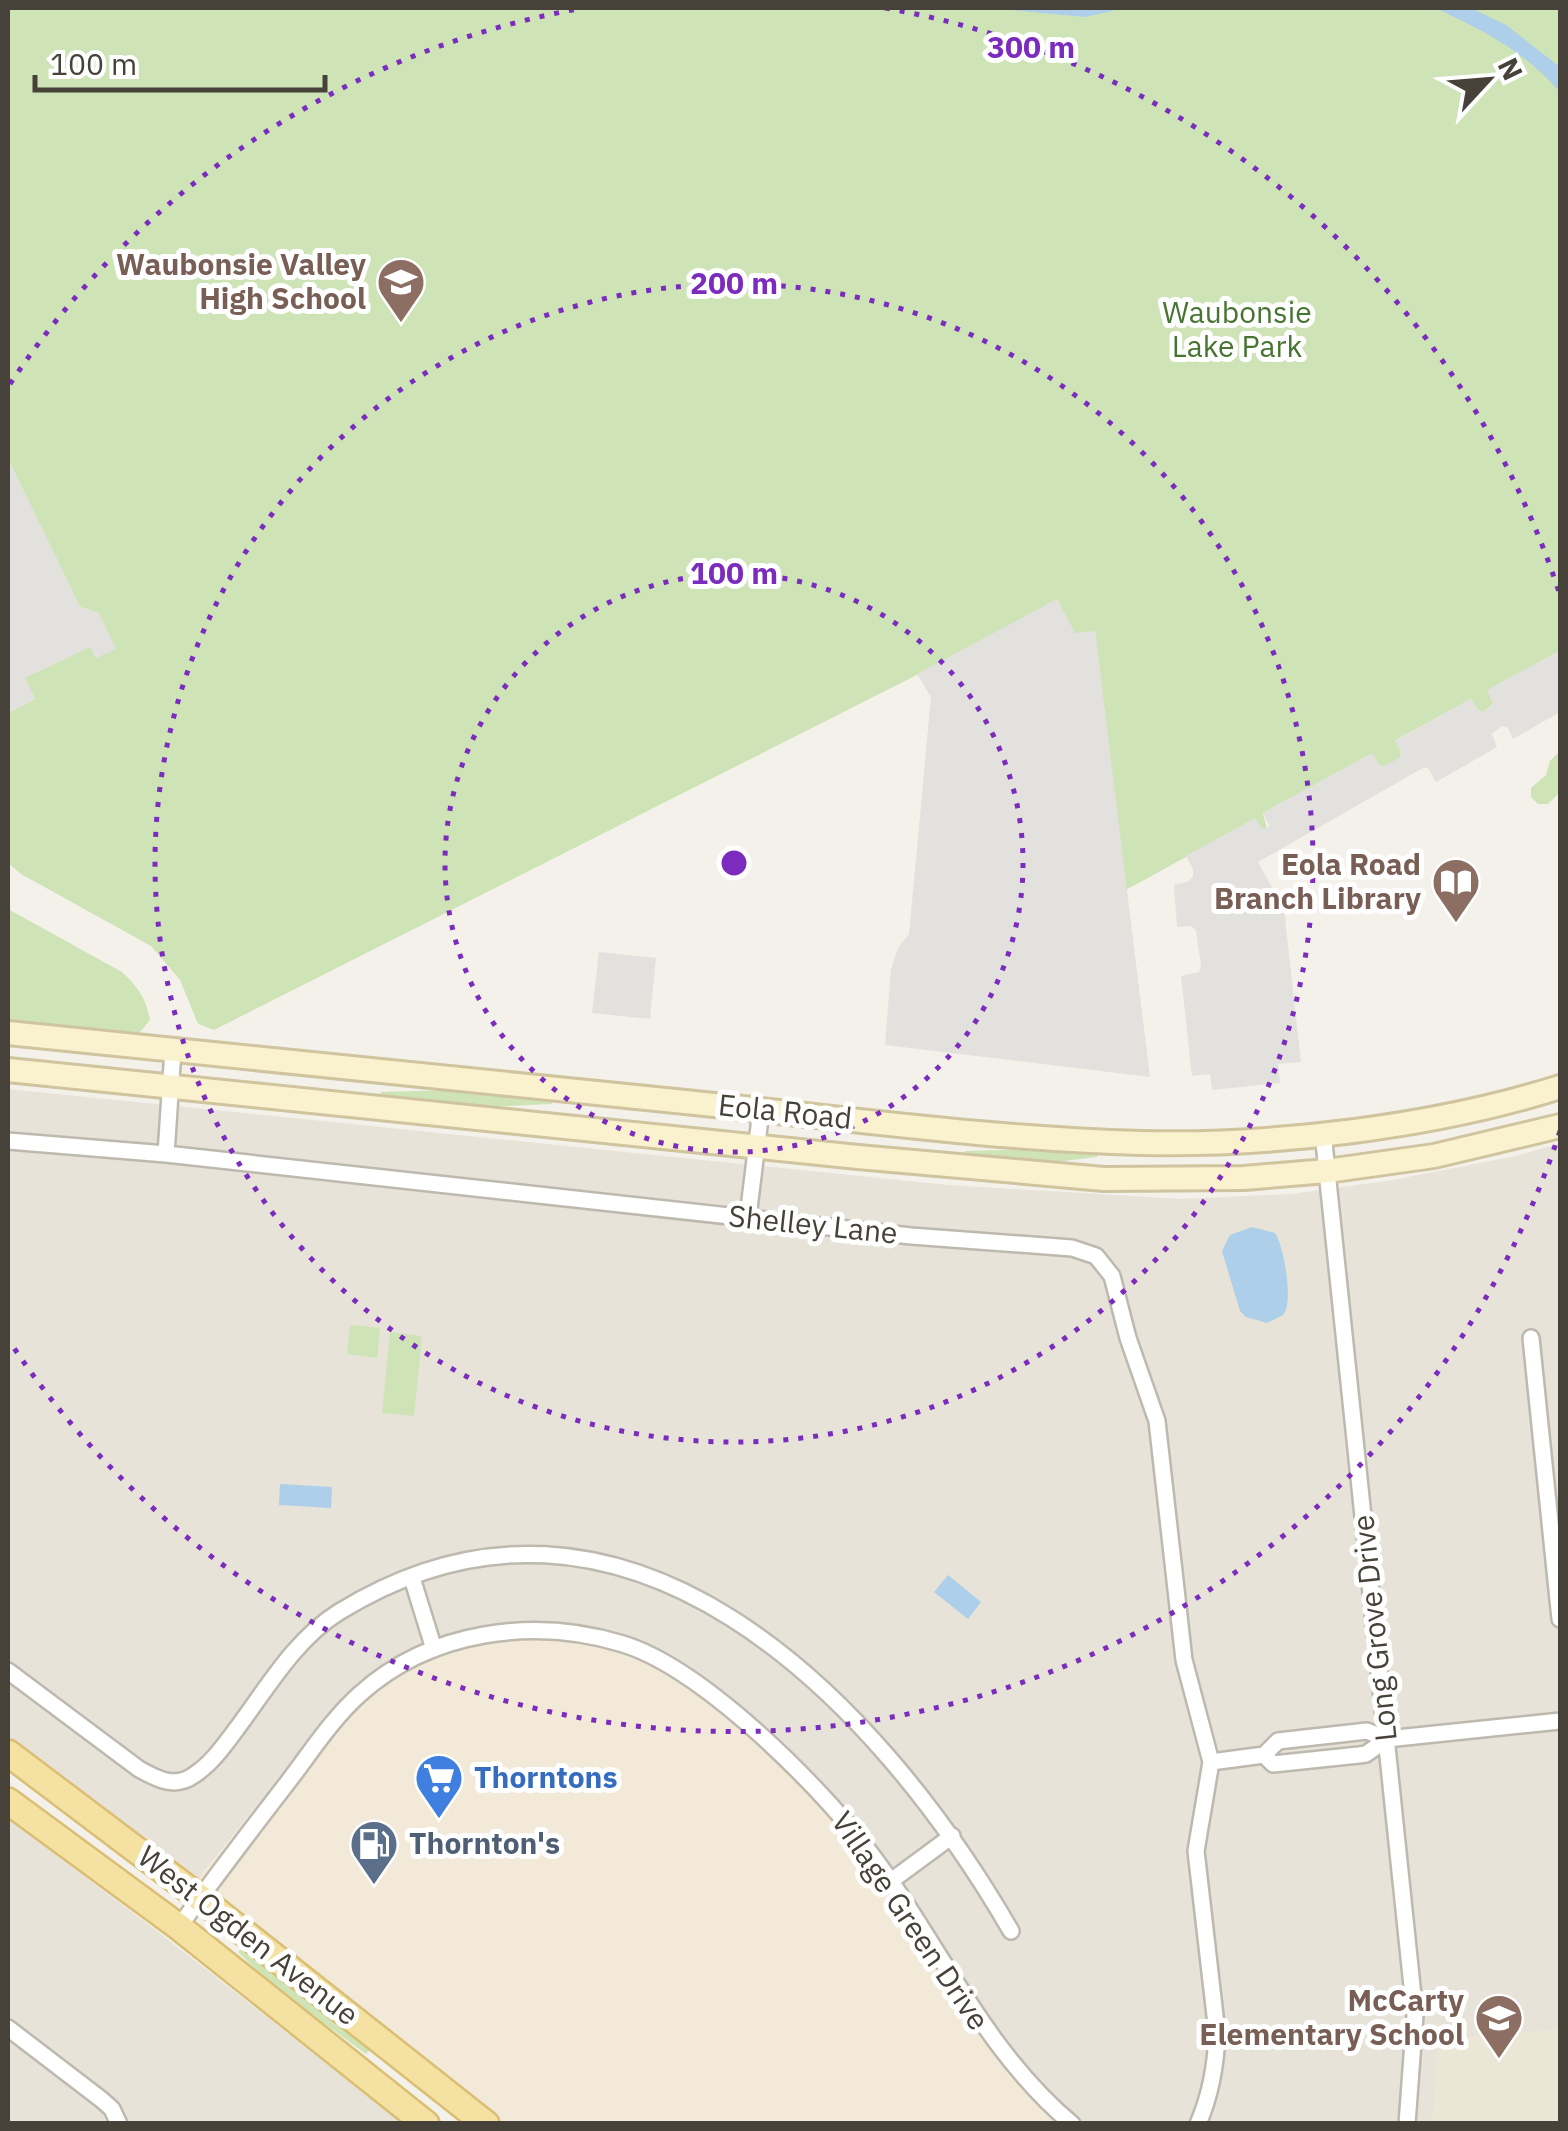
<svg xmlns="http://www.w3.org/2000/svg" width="1568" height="2131" font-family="'IBM Plex Sans',sans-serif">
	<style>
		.residential { fill: #e7e3d9 }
		.commercial { fill: #f3e9d8 }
		.education { fill: #ebe6d6 }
		.green { fill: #cee4b7 }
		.parking { fill: #e3e1de }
		.water { fill: #adcfea }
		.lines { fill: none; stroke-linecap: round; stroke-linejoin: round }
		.minor-casing { stroke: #beb9ae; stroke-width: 20 }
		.secondary-casing { stroke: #cfc49e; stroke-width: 28 }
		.primary-casing { stroke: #dabe73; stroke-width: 30 }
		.minor { stroke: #fff; stroke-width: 15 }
		.secondary { stroke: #faf1ce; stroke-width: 22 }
		.primary { stroke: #f5e1a2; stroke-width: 25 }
		.ring { fill: none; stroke: #7b2cbf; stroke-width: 5; stroke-dasharray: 5 10 }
		.labels { text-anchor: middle; stroke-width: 10; stroke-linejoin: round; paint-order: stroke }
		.education-label { font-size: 30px; font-weight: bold; fill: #785e54; stroke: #fff; text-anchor: end }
		.park-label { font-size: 30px; fill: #487431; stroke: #fff }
		.street-label { font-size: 30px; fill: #474239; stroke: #fff }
		.shop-label { font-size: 30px; font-weight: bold; fill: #366cbe; stroke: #fff; text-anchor: start }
		.service-label { font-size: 30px; font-weight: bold; fill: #4e5e75; stroke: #fff; text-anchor: start }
		.centre { fill: #7b2cbf; stroke: #fff; stroke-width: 5 }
		.ring-label { font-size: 30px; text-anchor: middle; font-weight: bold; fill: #7b2cbf; stroke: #fff; stroke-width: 10; stroke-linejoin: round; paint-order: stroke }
	</style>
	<rect width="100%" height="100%" fill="#f4f1ea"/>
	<path class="residential" d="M 8,1089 L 948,1185 L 1182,1199 L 1291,1194 L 1387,1181 L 1516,1156 L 1560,1143 L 1560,2123 L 1079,2123 L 1050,2101 L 998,2038 L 883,1854 L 770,1731 L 699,1678 L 408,1654 L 376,1671 L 336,1706 L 198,1879 L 8,1736 Z
		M 8,1819 L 157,1931 L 402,2123 L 8,2123 Z"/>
	<path class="commercial" d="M 502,1626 L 649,1651 L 770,1731 L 883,1854 L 998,2038 L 1050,2101 L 1079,2123 L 495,2123 L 198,1879 L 336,1706 L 376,1671 L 450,1635 Z"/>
	<path class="education" d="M 1560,2029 L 1560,2123 L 1432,2123 L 1438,2039 Z"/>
	<path class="green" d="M 8,8 L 1560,8 L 1560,658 L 1557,652 L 1488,691 L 1493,704 L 1483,712 L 1477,709 L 1471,699 L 1396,740 L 1401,752 L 1400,758 L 1383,767 L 1378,765 L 1371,754 L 1263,813 L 1267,829 L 1261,828 L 1255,819 L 1126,890 L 1095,632 L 1075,634 L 1057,599 L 982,642 L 214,1030 L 198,1024 L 180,980 L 151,946 L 21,874 L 8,863 L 8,713 L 35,699 L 24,678 L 90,646 L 99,613 L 80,607 L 8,459 Z
		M 1560,751 L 1560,792 L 1548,804 L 1538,804 L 1531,797 L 1531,788 L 1546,775 L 1550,761 Z
		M 8,909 L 122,972 C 138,987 146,998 150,1020 L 140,1032 L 128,1034 L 8,1022 Z
		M 450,1090 L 551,1100 L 552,1104 L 488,1107 L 380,1097 L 381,1092 Z
		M 1036,1149 L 1097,1152 L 1097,1157 L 1039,1164 L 965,1156 L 965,1151 Z
		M 350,1325 L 380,1328 L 377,1358 L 347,1354 Z
		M 390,1332 L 422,1336 L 414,1416 L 382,1413 Z
		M 243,1947 L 371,2048 L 366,2054 L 274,1987 L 238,1952 Z"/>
	<path class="parking" d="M 8,459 L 80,607 L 99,613 L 116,649 L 96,658 L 90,647 L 25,678 L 35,699 L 8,713 Z
		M 1057,599 L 1075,633 L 1095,631 L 1150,1077 L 885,1045 L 891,969 L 898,948 L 909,934 L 931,697 L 917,674 Z
		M 1557,652 L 1560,658 L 1560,712 L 1513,739 L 1508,728 L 1502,726 L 1492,734 L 1497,747 L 1436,782 L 1428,768 L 1423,768 L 1258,862 L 1284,909 L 1301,1062 L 1278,1064 L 1280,1083 L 1212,1090 L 1210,1074 L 1192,1076 L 1181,976 L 1199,972 L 1201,966 L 1196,931 L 1191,926 L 1177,927 L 1174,885 L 1187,882 L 1193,877 L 1193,869 L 1186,856 L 1255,818 L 1261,828 L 1267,829 L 1269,825 L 1263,813 L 1372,753 L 1381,767 L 1400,758 L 1401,752 L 1395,741 L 1471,699 L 1477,709 L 1483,712 L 1493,704 L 1487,690 Z
		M 599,952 L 656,958 L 650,1019 L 592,1013 Z"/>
	<path class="water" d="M 991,8 L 1125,8 L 1085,17 Z
		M 1435,8 L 1471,8 L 1506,25 L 1560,67 L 1560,92 C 1524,51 1483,30 1435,8 Z
		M 1252,1227 L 1275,1233 C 1284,1245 1294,1304 1283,1315 C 1281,1316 1269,1322 1267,1323 L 1246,1317 L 1240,1311 L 1222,1251 L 1230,1235 Z
		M 280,1484 L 332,1487 L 331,1508 L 279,1505 Z
		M 948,1575 L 981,1602 L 968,1619 L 934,1592 Z"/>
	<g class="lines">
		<g class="minor-casing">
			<path id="minor" d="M 1323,1133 L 1415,2015 L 1407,2124
				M 8,1141 L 166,1154 L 911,1236 L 1072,1248 L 1096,1256 L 1112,1276 L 1128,1338 L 1157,1421 L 1184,1660 L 1211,1762 L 1196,1851 L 1217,2033 C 1216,2065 1211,2094 1198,2124
				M 166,1154 L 173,1050
				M 748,1217 L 761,1110
				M 1531,1338 L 1560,1619
				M 412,1578 L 434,1649
				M 8,1671 L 139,1769 C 157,1779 175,1789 194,1775 C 211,1764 223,1747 235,1731 C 266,1690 294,1640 339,1612 C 624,1436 876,1698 1011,1931
				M 1264,1755 L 1273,1764 L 1359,1755 L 1366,1754 L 1387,1739
				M 1211,1762 L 1264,1755 L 1278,1741 L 1367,1731 L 1387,1739 L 1560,1721
				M 891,1881 L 952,1836
				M 179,1927 C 214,1878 251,1830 288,1782 C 311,1752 332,1719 360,1694 C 431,1630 534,1617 623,1644 C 701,1668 815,1781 865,1846 C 937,1938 981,2048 1072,2124
				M 8,2028 L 102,2100 L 112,2109 L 119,2124"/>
		</g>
		<g class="secondary-casing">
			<path id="secondary" d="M 8,1033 C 237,1057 466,1080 695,1103 C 843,1118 992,1139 1141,1143 C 1274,1146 1434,1127 1560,1087
				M 8,1070 L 858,1157 L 1104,1179 L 1244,1178 L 1327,1171 L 1434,1156 L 1560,1126"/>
		</g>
		<g class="primary-casing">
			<path id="primary" d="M 8,1753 L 200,1898 L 486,2124
				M 8,1801 L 179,1927 L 426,2124"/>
		</g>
		<use href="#minor" class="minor"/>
		<use href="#secondary" class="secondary"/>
		<use href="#primary" class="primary"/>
	</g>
	<g class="ring">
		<circle cx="734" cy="863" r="289"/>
		<circle cx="734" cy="863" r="579"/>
		<path d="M1560 1131A868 868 0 0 1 10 1342M10 384A868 868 0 0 1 583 8M885 8A868 868 0 0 1 1560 595"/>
	</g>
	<defs>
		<g id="school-pin" transform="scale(2.5)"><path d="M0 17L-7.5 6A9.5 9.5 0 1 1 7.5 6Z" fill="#8d6e63" stroke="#fff"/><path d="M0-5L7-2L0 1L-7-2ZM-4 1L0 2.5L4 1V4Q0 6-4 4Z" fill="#fff"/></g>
		<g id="library-pin" transform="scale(2.5)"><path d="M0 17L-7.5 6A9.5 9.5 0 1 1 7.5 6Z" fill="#8d6e63" stroke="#fff"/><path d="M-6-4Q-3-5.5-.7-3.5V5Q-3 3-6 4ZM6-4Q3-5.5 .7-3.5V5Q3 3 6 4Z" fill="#fff"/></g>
		<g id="supermarket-pin" transform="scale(2.5)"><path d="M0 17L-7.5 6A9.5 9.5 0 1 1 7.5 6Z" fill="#3f7fe0" stroke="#fff"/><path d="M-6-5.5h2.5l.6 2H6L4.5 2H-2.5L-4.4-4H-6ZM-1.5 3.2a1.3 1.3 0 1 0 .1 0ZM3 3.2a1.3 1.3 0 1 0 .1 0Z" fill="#fff"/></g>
		<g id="fuel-pin" transform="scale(2.5)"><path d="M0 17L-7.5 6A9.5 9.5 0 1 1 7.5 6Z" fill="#5c6f8a" stroke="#fff"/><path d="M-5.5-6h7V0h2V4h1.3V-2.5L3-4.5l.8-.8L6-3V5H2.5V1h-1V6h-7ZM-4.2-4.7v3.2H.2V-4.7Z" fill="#fff"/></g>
	</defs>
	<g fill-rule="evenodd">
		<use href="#school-pin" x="401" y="282"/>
		<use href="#library-pin" x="1456" y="882"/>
		<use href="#supermarket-pin" x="439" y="1778"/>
		<use href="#fuel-pin" x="374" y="1844"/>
		<use href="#school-pin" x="1499" y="2018"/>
	</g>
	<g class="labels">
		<g class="education-label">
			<text x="366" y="275">Waubonsie Valley<tspan x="366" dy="34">High School</tspan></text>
			<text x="1421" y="875">Eola Road<tspan x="1421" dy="34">Branch Library</tspan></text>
			<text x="1464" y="2011">McCarty<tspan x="1464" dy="34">Elementary School</tspan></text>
		</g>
		<g class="park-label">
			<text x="1237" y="323">Waubonsie<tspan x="1237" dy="34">Lake Park</tspan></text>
		</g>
		<g class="street-label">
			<text transform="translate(785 1112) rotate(6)" y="10">Eola Road</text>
			<text transform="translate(813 1225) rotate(6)" y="10">Shelley Lane</text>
			<text transform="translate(1375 1628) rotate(-96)" y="10">Long Grove Drive</text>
			<text transform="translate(910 1921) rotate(56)" y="10">Village Green Drive</text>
			<text transform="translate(248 1936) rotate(38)" y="10">West Ogden Avenue</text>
		</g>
		<g class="shop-label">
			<text x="474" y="1788">Thorntons</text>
		</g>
		<g class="service-label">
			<text x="409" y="1854">Thornton's</text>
		</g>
	</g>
	<circle cx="734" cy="863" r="15" class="centre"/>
	<g class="ring-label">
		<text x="1031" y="58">300 m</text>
		<text x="734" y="294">200 m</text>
		<text x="734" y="584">100 m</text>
	</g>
	<rect width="1568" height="2131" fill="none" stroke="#474239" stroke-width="20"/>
	<g transform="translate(1488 80) rotate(64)" stroke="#ffffff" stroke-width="8" paint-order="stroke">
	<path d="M0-8L18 38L0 25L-18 38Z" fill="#474239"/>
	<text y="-15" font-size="28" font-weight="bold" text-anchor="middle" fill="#474239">N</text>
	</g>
	<path d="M35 75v15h290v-15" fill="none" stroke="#474239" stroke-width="5"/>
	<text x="50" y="75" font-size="30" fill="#474239" stroke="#ffffff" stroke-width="8" paint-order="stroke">100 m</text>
</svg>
